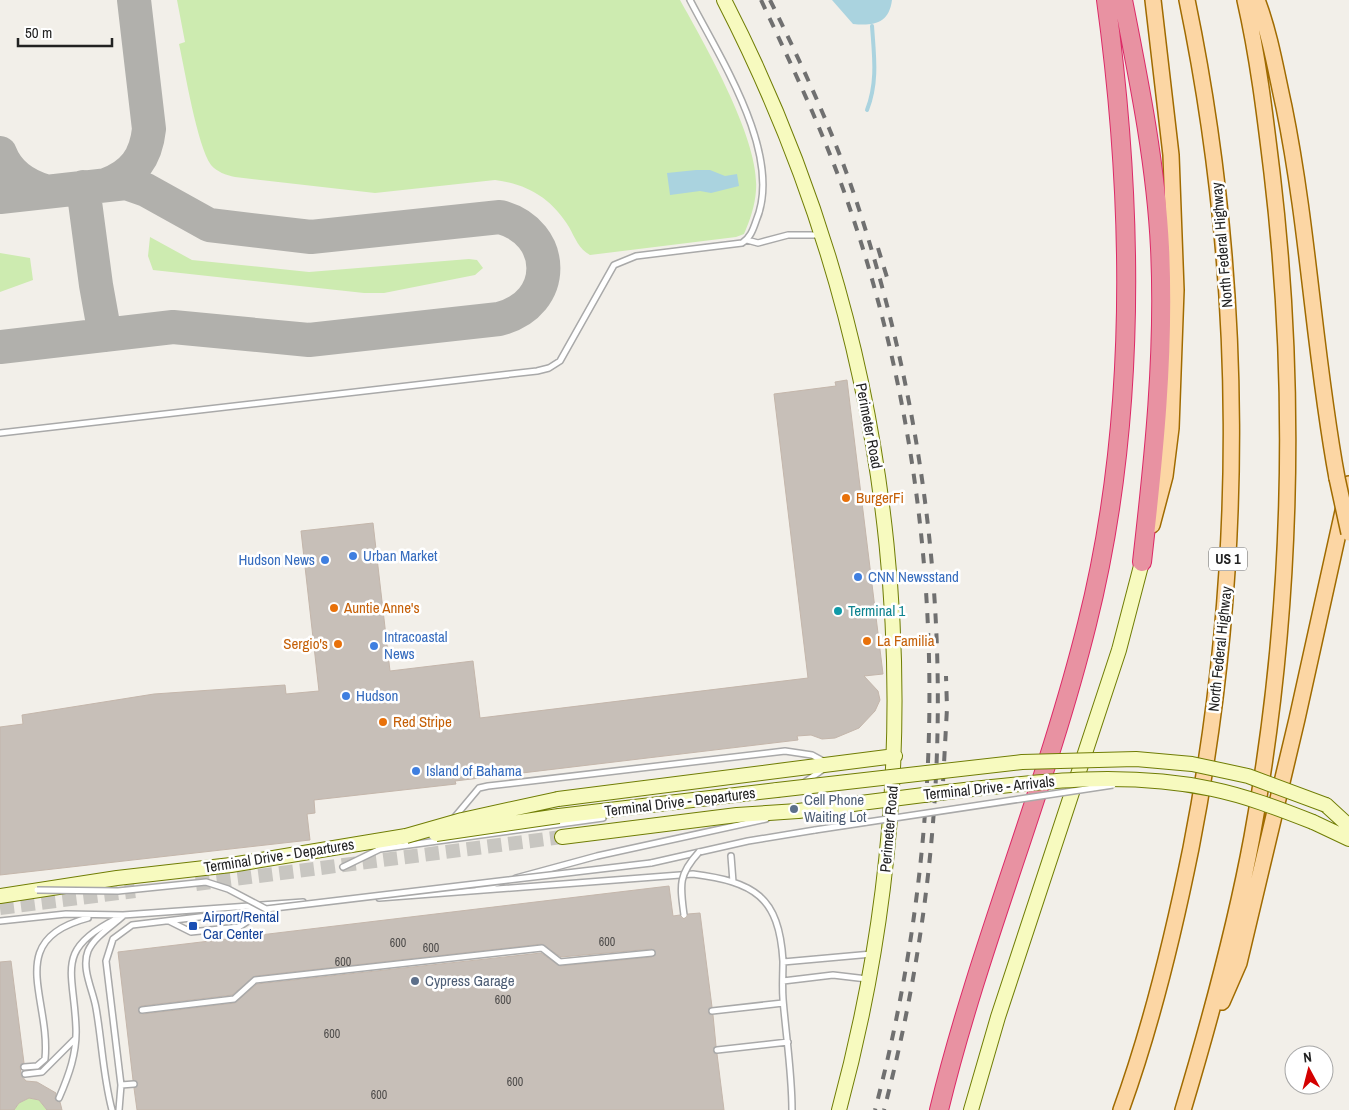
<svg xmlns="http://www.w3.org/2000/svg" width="1349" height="1110" font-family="'Archivo Narrow',sans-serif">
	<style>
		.grass { fill: #cdebb0 }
		.water { fill: #aad3df }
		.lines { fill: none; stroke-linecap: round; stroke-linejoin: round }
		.stream { stroke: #aad3df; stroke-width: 4 }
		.taxiway { stroke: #b1b0ac; stroke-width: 34 }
		.building { fill: #c7bfb8; stroke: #c4b6ab; fill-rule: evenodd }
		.secondary-tunnel { stroke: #c8c6c1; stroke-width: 14; stroke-dasharray: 14 7; stroke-linecap: butt }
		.lane-casing { stroke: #a9a9a9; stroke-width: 8 }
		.secondary-casing { stroke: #707d05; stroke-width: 16 }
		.primary-casing { stroke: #a06b00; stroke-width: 18 }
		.highway-casing { stroke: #dc2a67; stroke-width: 20 }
		.lane { stroke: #fff; stroke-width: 5 }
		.secondary { stroke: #f7fabf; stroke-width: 14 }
		.primary { stroke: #fcd6a4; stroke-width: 15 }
		.highway { stroke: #e892a2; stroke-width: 18 }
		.rail { stroke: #707070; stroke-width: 4; stroke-dasharray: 10 10; stroke-linecap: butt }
		.lane-bridge-casing { stroke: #a9a9a9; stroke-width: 8; stroke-linecap: butt }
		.secondary-bridge-casing { stroke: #707d05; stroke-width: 16; stroke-linecap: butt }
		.primary-bridge-casing { stroke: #a06b00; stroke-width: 18; stroke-linecap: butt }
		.lane-bridge { stroke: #fff; stroke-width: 5 }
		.secondary-bridge { stroke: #f7fabf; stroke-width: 14 }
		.primary-bridge { stroke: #fcd6a4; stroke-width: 15 }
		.food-dot { fill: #e8710a; stroke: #fff; stroke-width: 2 }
		.shop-dot { fill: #3f7fe0; stroke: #fff; stroke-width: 2 }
		.culture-dot { fill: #0f9aa8; stroke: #fff; stroke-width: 2 }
		.service-dot { fill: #5c6f8a; stroke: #fff; stroke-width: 2 }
		.transit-dot { fill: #1a4fb4; stroke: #fff; stroke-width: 2 }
		.labels { text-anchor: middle; stroke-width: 5; stroke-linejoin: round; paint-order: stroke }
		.number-label { font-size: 12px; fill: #4b4948 }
		.shield { fill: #fff; stroke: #646464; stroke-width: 1 }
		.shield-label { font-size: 14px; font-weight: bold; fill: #222 }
		.street-label { font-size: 15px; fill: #222; stroke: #fff }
		.food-label { font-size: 15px; fill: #c56008; stroke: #fff; text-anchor: start }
		.shop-label { font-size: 15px; fill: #366cbe; stroke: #fff; text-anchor: start }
		.culture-label { font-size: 15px; fill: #0d838f; stroke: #fff; text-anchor: start }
		.service-label { font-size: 15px; fill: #4e5e75; stroke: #fff; text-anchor: start }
		.transit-label { font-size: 15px; fill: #164399; stroke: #fff; text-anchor: start }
	</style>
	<rect width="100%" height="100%" fill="#f2efe9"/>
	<path class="grass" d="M 177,0 L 680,0 C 705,45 760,140 756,190 C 755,206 750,220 744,234 L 736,237 L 590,255 C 579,249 575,238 569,227 C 552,199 528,184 495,180 L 375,193 L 235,177 C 226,175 217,172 211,165 C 197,145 185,71 179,44 L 185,42 Z
		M 150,237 L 192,260 L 309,272 L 469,259 L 477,260 L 483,268 L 475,275 L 384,293 L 364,293 L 153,270 L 148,256 Z
		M 0,253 L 30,258 L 33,280 L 0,292 Z
		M 29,1098 L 39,1100 L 47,1110 L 14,1110 L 19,1103 Z"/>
	<path class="water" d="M 832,0 L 892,0 C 889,24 873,26 853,24 Z
		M 696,170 L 710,170 L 725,176 L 737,174 L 739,186 L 711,193 L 700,191 L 670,195 L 667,173 Z"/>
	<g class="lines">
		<path class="stream" d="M 867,110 C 878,82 874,55 872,26"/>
		<path class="taxiway" d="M 0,153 C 8,174 25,185 45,191
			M 106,185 C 133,175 146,158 149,129 L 134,0
			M 83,187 L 96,285 L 105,335
			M 0,197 L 126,183 L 146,190 L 209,225 L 311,237 L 500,217 C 557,232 559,304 499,319 L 309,340 L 173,327 L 0,347"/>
	</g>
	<path class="building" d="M 847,380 L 883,674 L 864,676 L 878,691 L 880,700 L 875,711 L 859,728 L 835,738 L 822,739 L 811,735 L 797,736 L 798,740 L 455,781 L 456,784 L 314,800 L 315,813 L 307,814 L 310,840 L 0,875 L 0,727 L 23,724 L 22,715 L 154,694 L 285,685 L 286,694 L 319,691 L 301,531 L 373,523 L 390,671 L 473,661 L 480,718 L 808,678 L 774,394 L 836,386 L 835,382 Z
		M 669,886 L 673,916 L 680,915 L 684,919 L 688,914 L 700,913 L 712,1007 L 708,1012 L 713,1015 L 716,1046 L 713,1051 L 717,1054 L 724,1110 L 137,1110 L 134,1088 L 138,1083 L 133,1080 L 118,952 ZM 542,944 L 561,957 L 652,949 L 656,953 L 652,957 L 560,966 L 541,953 L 257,984 L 235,1003 L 143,1014 L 138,1011 L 141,1006 L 232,995 L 255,976 Z
		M 11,961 L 24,1063 L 20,1066 L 21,1075 L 26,1081 L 37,1082 L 56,1093 L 55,1099 L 60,1102 L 62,1110 L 47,1110 L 39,1100 L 29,1098 L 19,1103 L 14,1110 L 0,1110 L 0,962 Z"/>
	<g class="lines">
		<path class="secondary-tunnel" d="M 196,884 L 562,837
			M 0,908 L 135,891"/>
		<g class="lane-casing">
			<path id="lane" d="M 747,240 L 758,243 L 788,235 L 818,235
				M 0,433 L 537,371 L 549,368 L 560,361 L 614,265 L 636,256 L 742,243 C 750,238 753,230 756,221 C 784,156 720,58 690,0
				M 805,782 L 822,770
				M 453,819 L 479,788 L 488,786 L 785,751 L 812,755 L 823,761
				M 731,856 L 733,882
				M 651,863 L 748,841 L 815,830
				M 343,867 L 380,849 L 603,818
				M 516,878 L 597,856 L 766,819
				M 478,889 L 501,882
				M 379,898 L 693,874 C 754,882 779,896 783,961 C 783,973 782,986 783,999 C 786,1036 792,1073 792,1110
				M 0,921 L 66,914 L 123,915 L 303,902
				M 169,921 L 191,932 L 239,927 L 265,910
				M 783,962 L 872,954
				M 783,981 L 833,975 L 867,979
				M 142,1010 L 234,999 L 255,980 L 542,948 L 560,962 L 652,953
				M 712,1011 L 783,1003
				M 717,1050 L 788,1042
				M 24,1067 L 37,1066 L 45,1059 C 51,998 3,940 88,918
				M 25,1074 L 42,1072 L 75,1039
				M 121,1085 L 134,1084
				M 59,1098 C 69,1075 77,1053 76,1028 C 74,971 54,950 116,919
				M 112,1110 C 103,1076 102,1042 96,1008 C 93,990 81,969 88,951 C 94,937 112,926 123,916
				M 119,1110 L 121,1085 L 106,961 L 113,939 L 132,925 L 266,909"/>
		</g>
		<g class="secondary-casing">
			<path id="secondary" d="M 724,0 C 902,346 941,735 839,1110
				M 558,799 L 895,756
				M 1326,805 L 1349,826
				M 559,816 L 777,790
				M 1313,822 L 1349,839
				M 562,837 L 737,815 L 798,811
				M 0,896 L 117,878 L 231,865 L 406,836
				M 971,1110 L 998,1017 L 1119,650 L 1142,562"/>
		</g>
		<g class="primary-casing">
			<path id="primary" d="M 1257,0 C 1270,34 1276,71 1284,107 C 1309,230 1314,355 1337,478
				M 1152,525 L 1165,476 L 1171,428 L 1176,290 L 1171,155 L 1153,0
				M 1222,1002 L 1239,963 L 1297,719 L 1349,484
				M 1121,1110 C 1152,1025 1173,937 1191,848 C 1246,568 1245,280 1187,0
				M 1183,1110 C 1210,1020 1235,929 1252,837 C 1292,619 1298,393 1272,173 C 1265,115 1258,57 1245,0"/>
		</g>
		<g class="highway-casing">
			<path id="highway" d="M 1123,0 C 1139,81 1156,165 1160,248 C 1165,353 1154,457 1142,562
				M 939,1110 C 979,945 1046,789 1087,624 C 1138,421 1134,206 1106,0"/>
		</g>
		<use href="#lane" class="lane"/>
		<use href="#secondary" class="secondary"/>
		<use href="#primary" class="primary"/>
		<use href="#highway" class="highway"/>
		<path class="rail" d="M 761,0 C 792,66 823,131 847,200 C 949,494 954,810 875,1110
			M 770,0 C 802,65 833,131 856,200 C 955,500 964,805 884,1110
			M 878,248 L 889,284
			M 942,801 L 947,708 L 946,676"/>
		<g class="lane-bridge-casing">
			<path id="lane-bridge" d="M 815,830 L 1113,785
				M 37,890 L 118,891 L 206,882 L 228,889 L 266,909 L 651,863
				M 684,915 C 680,885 678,875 699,852"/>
		</g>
		<g class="secondary-bridge-casing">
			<path id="secondary-bridge" d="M 777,790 L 1022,762 L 1136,759 L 1192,764 L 1248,776 L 1326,805
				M 798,811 C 850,804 903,798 955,791 C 1041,781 1126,771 1212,789 C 1246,796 1280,809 1313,822
				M 436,834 L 559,816
				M 406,836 L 462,820 L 558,799"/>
		</g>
		<g class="primary-bridge-casing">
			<path id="primary-bridge" d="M 1337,478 L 1349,533"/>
		</g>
		<use href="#lane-bridge" class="lane-bridge"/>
		<use href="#secondary-bridge" class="secondary-bridge"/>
		<use href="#primary-bridge" class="primary-bridge"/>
	</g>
	<g class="food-dot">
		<circle cx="846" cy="498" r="5"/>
		<circle cx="334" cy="608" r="5"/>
		<circle cx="867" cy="641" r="5"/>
		<circle cx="338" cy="644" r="5"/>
		<circle cx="383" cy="722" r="5"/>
	</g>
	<g class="shop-dot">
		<circle cx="353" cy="556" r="5"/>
		<circle cx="325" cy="560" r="5"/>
		<circle cx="858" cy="577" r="5"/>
		<circle cx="374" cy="646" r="5"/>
		<circle cx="346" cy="696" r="5"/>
		<circle cx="416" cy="771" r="5"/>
	</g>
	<circle class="culture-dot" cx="838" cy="611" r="5"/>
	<g class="service-dot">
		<circle cx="794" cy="809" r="5"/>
		<circle cx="415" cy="981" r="5"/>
	</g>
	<rect class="transit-dot" x="188" y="921" width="10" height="10" rx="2.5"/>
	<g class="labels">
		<g class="number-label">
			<text x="607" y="946">600</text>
			<text x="398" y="947">600</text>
			<text x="431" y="952">600</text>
			<text x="343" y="966">600</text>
			<text x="503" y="1004">600</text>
			<text x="332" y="1038">600</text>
			<text x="515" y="1086">600</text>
			<text x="379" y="1099">600</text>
		</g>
		<rect class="shield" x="1209" y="547.5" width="38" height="23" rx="4"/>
		<g class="shield-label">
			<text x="1228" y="564">US 1</text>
		</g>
		<g class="street-label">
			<text transform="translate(1222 245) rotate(-95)" y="5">North Federal Highway</text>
			<text transform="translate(869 426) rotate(79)" y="5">Perimeter Road</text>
			<text transform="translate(1220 649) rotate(-84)" y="5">North Federal Highway</text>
			<text transform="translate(989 788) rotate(-6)" y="5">Terminal Drive - Arrivals</text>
			<text transform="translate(680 802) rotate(-7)" y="5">Terminal Drive - Departures</text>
			<text transform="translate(889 829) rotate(-85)" y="5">Perimeter Road</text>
			<text transform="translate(279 856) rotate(-9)" y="5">Terminal Drive - Departures</text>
		</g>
		<g class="food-label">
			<text x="856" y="503">BurgerFi</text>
			<text x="344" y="613">Auntie Anne's</text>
			<text x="877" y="646">La Familia</text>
			<text x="328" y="649" text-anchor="end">Sergio's</text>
			<text x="393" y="727">Red Stripe</text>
		</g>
		<g class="shop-label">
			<text x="363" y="561">Urban Market</text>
			<text x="315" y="565" text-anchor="end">Hudson News</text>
			<text x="868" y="582">CNN Newsstand</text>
			<text x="384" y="642">Intracoastal<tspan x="384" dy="17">News</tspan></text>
			<text x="356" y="701">Hudson</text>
			<text x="426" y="776">Island of Bahama</text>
		</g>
		<g class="culture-label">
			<text x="848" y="616">Terminal 1</text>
		</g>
		<g class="service-label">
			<text x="804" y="805">Cell Phone<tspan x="804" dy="17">Waiting Lot</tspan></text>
			<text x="425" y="986">Cypress Garage</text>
		</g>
		<g class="transit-label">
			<text x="203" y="922">Airport/Rental<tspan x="203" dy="17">Car Center</tspan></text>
		</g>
	</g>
	<g transform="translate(1309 1070) rotate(353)"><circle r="24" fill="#ffffff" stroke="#a7a7a7"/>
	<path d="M0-4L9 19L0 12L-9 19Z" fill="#d40000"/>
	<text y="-8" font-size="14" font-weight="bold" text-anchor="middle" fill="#222222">N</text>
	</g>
	<path d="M18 38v8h94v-8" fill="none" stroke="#222222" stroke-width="2.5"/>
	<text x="25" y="38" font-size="15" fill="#222222" stroke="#ffffff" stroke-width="4" paint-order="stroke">50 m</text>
</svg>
